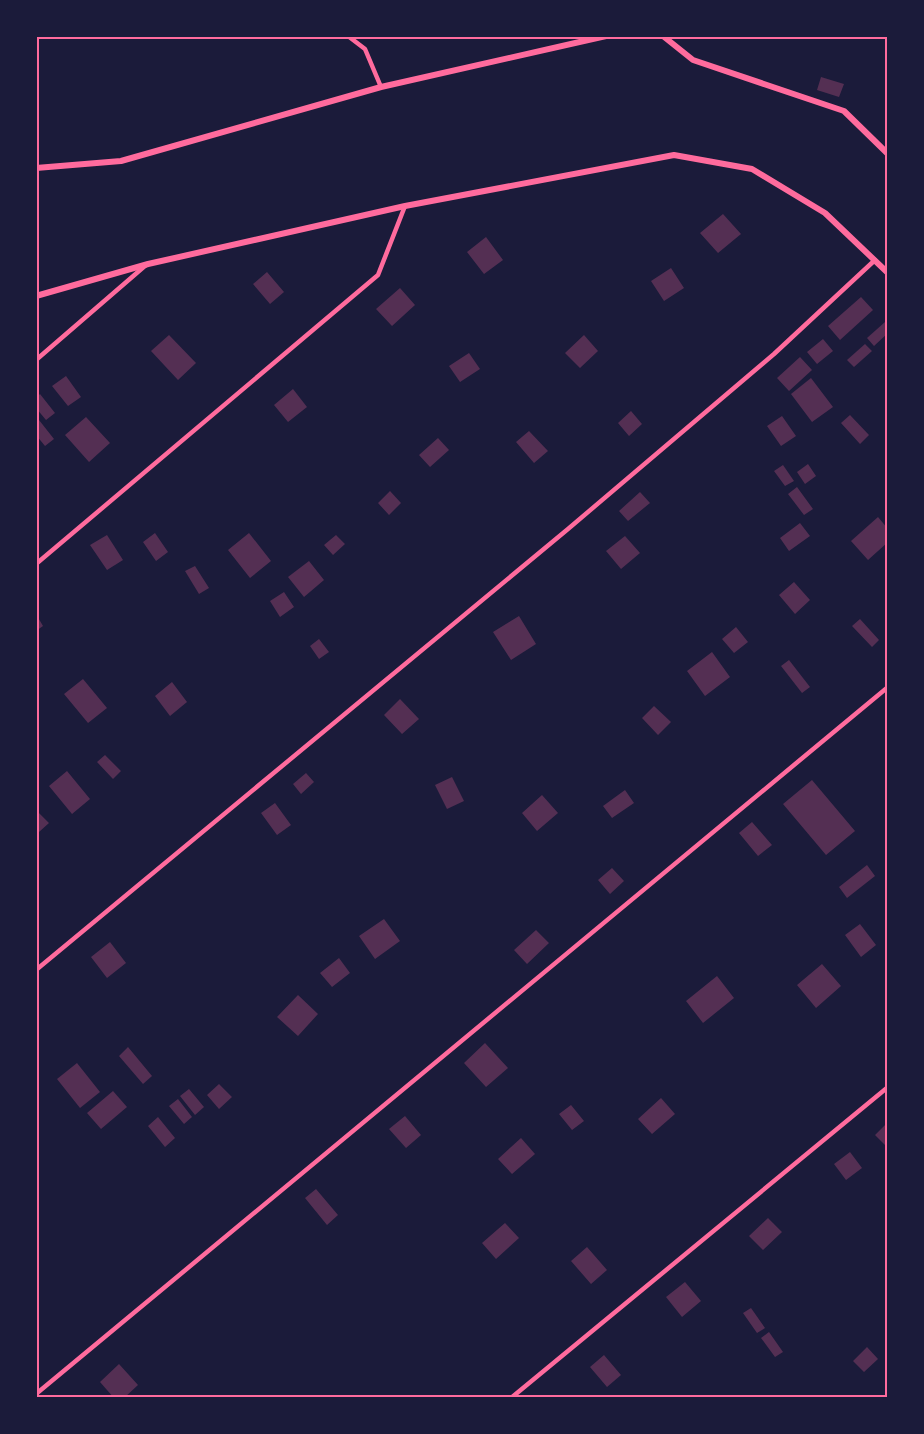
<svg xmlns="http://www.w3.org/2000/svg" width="924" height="1434" font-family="'Alegreya Sans',sans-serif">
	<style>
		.building { fill: #542f53 }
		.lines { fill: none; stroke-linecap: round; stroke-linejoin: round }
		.service { stroke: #ff6b9d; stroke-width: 4.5 }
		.minor { stroke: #ff6b9d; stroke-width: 6 }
		.neatline { fill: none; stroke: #ff6b9d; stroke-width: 2 }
	</style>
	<rect width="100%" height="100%" fill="#1b1b3a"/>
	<path class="building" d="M 821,77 L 844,84 L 839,97 L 817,90 Z
		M 723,214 L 741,234 L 718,253 L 700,233 Z
		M 486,237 L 503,260 L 484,274 L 467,252 Z
		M 671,268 L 684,288 L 664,301 L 651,281 Z
		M 267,272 L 284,292 L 270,304 L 253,284 Z
		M 400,288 L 415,305 L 392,326 L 376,309 Z
		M 861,297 L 873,310 L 840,340 L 828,326 Z
		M 885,322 L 888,326 L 888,333 L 874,346 L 867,338 Z
		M 169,335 L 196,363 L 178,380 L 151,351 Z
		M 584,335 L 598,351 L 580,368 L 565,353 Z
		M 823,339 L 833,351 L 817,364 L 807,352 Z
		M 865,344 L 872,351 L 854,367 L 847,360 Z
		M 469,353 L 480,369 L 460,382 L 449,366 Z
		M 800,357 L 812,370 L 789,391 L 777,378 Z
		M 66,376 L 81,397 L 68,406 L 52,386 Z
		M 811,378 L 833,407 L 812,422 L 791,394 Z
		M 293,389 L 307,407 L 288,422 L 274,405 Z
		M 40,394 L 55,413 L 46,420 L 36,408 L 36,398 Z
		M 631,411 L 642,424 L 629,436 L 618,423 Z
		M 850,415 L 869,435 L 860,444 L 841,423 Z
		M 782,416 L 796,436 L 781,446 L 767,426 Z
		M 86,417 L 110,443 L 89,462 L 65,435 Z
		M 39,420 L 54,439 L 45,446 L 36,435 L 36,422 Z
		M 529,431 L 548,451 L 534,463 L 516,442 Z
		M 438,438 L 449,450 L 430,467 L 419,455 Z
		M 808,464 L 816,476 L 805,484 L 797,472 Z
		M 783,465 L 794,481 L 785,486 L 774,471 Z
		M 797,487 L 813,509 L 804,515 L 788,494 Z
		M 390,491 L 401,503 L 389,515 L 378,503 Z
		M 640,492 L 650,503 L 628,521 L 619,511 Z
		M 878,517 L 888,529 L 888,542 L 868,560 L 851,541 Z
		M 800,523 L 810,536 L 789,551 L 780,538 Z
		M 155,533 L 168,552 L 156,561 L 143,542 Z
		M 249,533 L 271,561 L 250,578 L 228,550 Z
		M 107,535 L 123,560 L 107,570 L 90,545 Z
		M 336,535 L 345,544 L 333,555 L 324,545 Z
		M 625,536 L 640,553 L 621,569 L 606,551 Z
		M 309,561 L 324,580 L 304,597 L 288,577 Z
		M 195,566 L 209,588 L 199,594 L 185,571 Z
		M 794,582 L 810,600 L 795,614 L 779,595 Z
		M 284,592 L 294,607 L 280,617 L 270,601 Z
		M 36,614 L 43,626 L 36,631 Z
		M 519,616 L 536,644 L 511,660 L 493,632 Z
		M 860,619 L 879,640 L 872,647 L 852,626 Z
		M 736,627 L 748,642 L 734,653 L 722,639 Z
		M 319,639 L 329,652 L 319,659 L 310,646 Z
		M 712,652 L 730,677 L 705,696 L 687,671 Z
		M 789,660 L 810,687 L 802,693 L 781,666 Z
		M 83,679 L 107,708 L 88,723 L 64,694 Z
		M 172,682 L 187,702 L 170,716 L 155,696 Z
		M 400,699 L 419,719 L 402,734 L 384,715 Z
		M 654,706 L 671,722 L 658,735 L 642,718 Z
		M 105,755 L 121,771 L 113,779 L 97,762 Z
		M 67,771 L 90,799 L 72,814 L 49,786 Z
		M 306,773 L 314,782 L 301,794 L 293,784 Z
		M 452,777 L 464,801 L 447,809 L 435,785 Z
		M 812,780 L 855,831 L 826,855 L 783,804 Z
		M 625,790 L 634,803 L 612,818 L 603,806 Z
		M 542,795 L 558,813 L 537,831 L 522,813 Z
		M 275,803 L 291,825 L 277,835 L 261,813 Z
		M 36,810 L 49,823 L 39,832 L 36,829 Z
		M 752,822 L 772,845 L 758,856 L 739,833 Z
		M 867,865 L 875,876 L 847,898 L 839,887 Z
		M 612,868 L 624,881 L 610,894 L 598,880 Z
		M 384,919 L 400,941 L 375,959 L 359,936 Z
		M 860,924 L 876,945 L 861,957 L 845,935 Z
		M 536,930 L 549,943 L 527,964 L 514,950 Z
		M 110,942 L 126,963 L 107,978 L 91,957 Z
		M 339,958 L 350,973 L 332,987 L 320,973 Z
		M 822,964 L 841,986 L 816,1008 L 797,985 Z
		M 717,976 L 734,998 L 703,1023 L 686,1001 Z
		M 298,995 L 318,1014 L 298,1036 L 277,1017 Z
		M 485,1043 L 508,1068 L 486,1087 L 464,1063 Z
		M 128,1047 L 152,1076 L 143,1084 L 119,1056 Z
		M 77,1063 L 100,1092 L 80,1108 L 57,1079 Z
		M 219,1084 L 232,1097 L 219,1109 L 207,1095 Z
		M 189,1089 L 204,1107 L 195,1115 L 180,1096 Z
		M 113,1091 L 127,1107 L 101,1129 L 87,1113 Z
		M 661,1098 L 675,1114 L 652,1134 L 638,1119 Z
		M 178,1099 L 192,1117 L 184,1124 L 169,1106 Z
		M 571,1105 L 584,1121 L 572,1130 L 559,1114 Z
		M 405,1116 L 421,1135 L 406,1148 L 389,1129 Z
		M 158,1117 L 175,1138 L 165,1147 L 148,1126 Z
		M 888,1122 L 888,1148 L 875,1135 Z
		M 521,1138 L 535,1154 L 512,1174 L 498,1159 Z
		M 850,1152 L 862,1168 L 846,1180 L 834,1164 Z
		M 316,1189 L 338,1215 L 327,1225 L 305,1198 Z
		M 768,1218 L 782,1232 L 763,1250 L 749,1236 Z
		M 505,1223 L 519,1238 L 496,1259 L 482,1243 Z
		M 587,1247 L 607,1270 L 591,1284 L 571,1261 Z
		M 685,1282 L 701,1301 L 682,1317 L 666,1297 Z
		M 751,1308 L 765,1328 L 757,1333 L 743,1313 Z
		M 769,1332 L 783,1352 L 775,1357 L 761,1338 Z
		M 867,1347 L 878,1359 L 864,1372 L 853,1361 Z
		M 604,1355 L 621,1375 L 607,1387 L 590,1367 Z
		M 119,1364 L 138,1385 L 124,1398 L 114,1398 L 100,1382 Z"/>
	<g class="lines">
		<path class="service" d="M 348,36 L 365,49 L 381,87
			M 36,360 L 146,265
			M 36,564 L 378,275 L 405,206
			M 36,970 L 568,529 L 774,354 L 875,260
			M 36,1394 L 888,687
			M 511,1398 L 888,1087"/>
		<path class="minor" d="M 663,36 L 693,60 L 844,111 L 888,154
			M 36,168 L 121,161 L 381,87 L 606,36
			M 36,296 L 148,264 L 405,206 L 674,155 L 752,169 L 825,213 L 888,273"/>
	</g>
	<rect width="924" height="1434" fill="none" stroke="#1b1b3a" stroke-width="75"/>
	<rect x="38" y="38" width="848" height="1358" class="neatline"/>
</svg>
